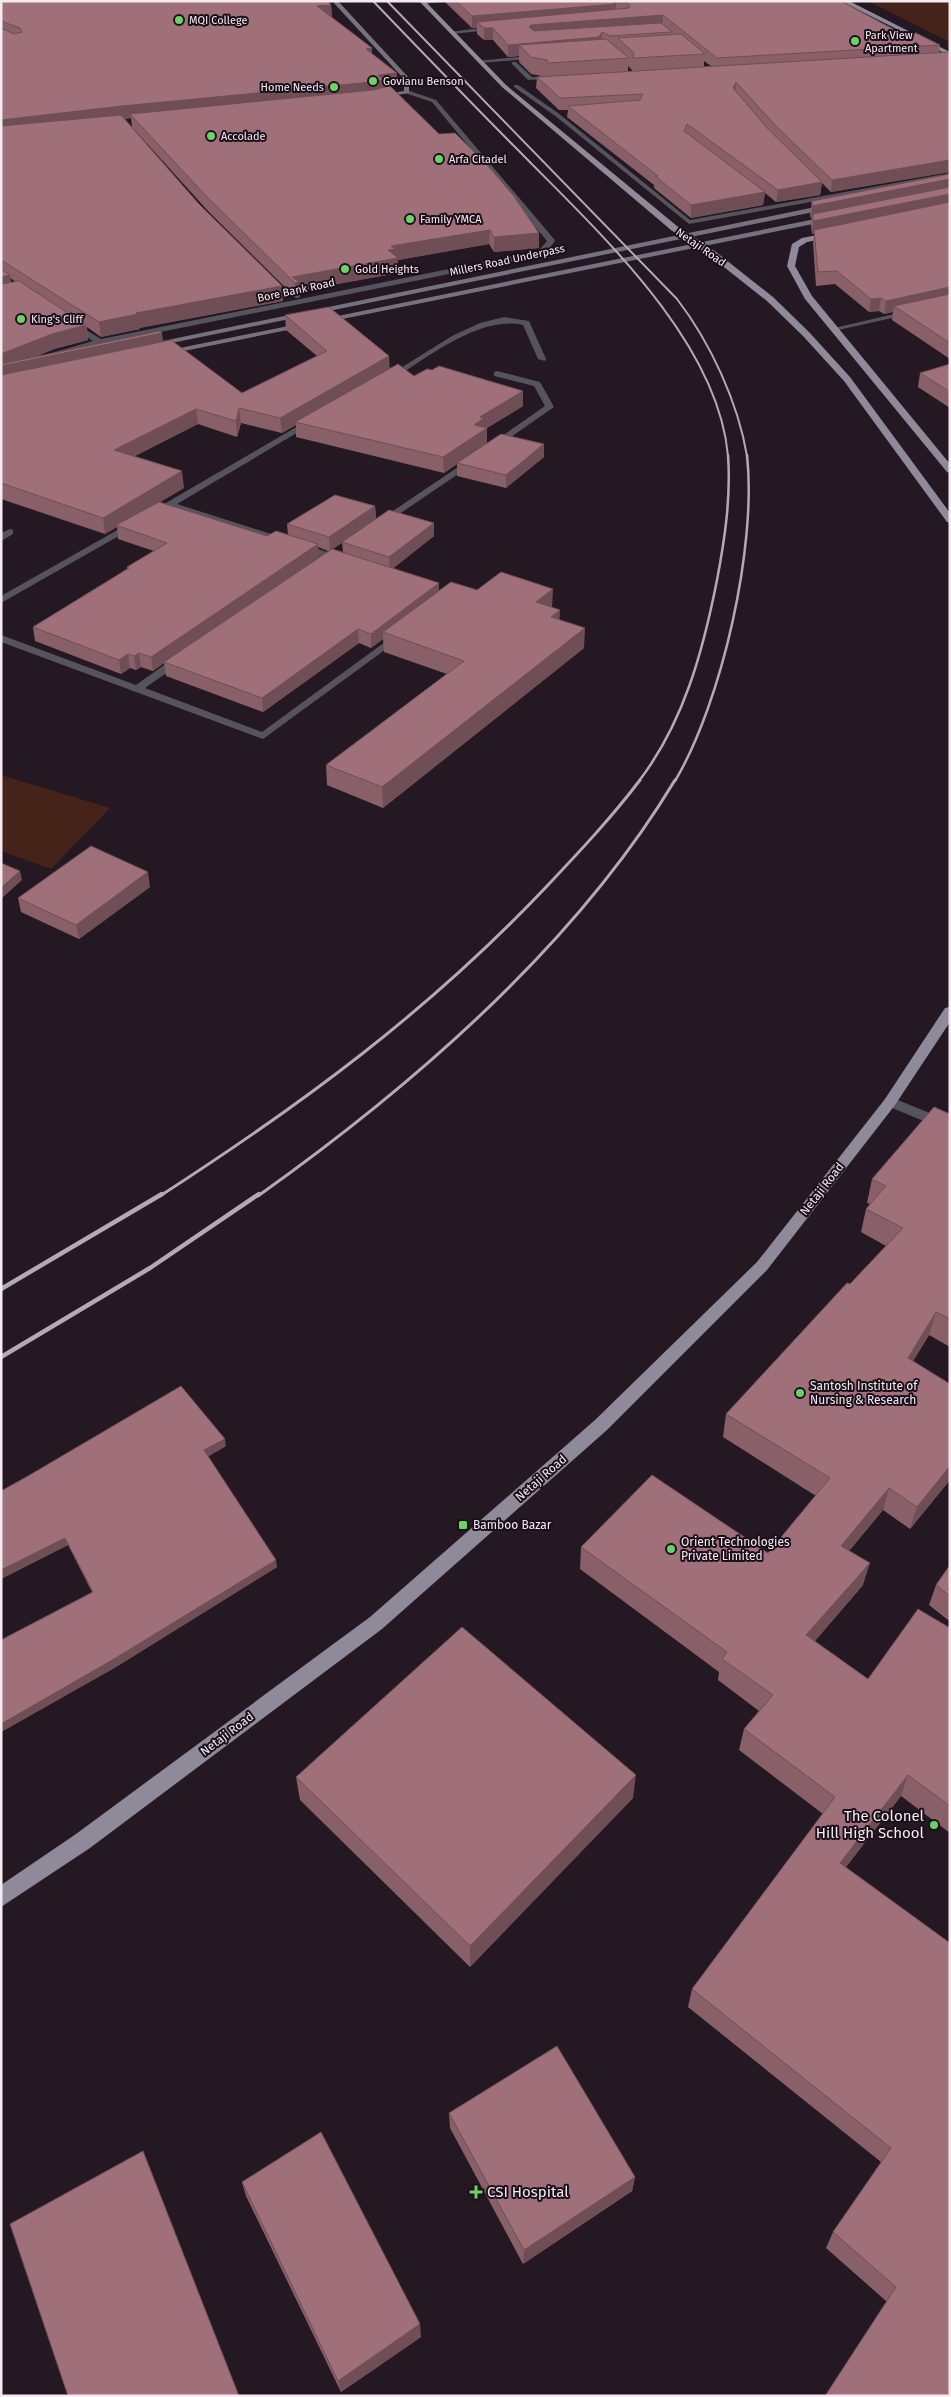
<svg xmlns="http://www.w3.org/2000/svg" width="951" height="2397" font-family="'Fira Sans',sans-serif">
	<style>
		.green { fill: #452318 }
		.lines { fill: none; stroke-linecap: round; stroke-linejoin: round }
		.street { fill: #55535b; fill-rule: evenodd }
		.secondary { fill: #75727e; fill-rule: evenodd }
		.primary { fill: #8e8a9a; fill-rule: evenodd }
		.rail-far3 { stroke: #b4aab3; stroke-width: 2 }
		.rail-far2 { stroke: #b4aab3; stroke-width: 2.5 }
		.rail-far1 { stroke: #b4aab3; stroke-width: 3 }
		.rail { stroke: #b4aab3; stroke-width: 4.5 }
		.wall { fill: #896068; fill-rule: evenodd }
		.shaded-wall { fill: #6f4e55 }
		.building { fill: #9f7079; stroke: #6f4e55 }
		.poi-dot { fill: #6ad363; stroke: #1b0f19; stroke-width: 2 }
		.labels { text-anchor: middle; stroke-width: 4; stroke-linejoin: round; paint-order: stroke }
		.far-poi-label { font-size: 11px; fill: #f4ebf2; stroke: #1b0f19; text-anchor: start }
		.far-street-label { font-size: 11px; fill: #f4ebf2; stroke: #1b0f19 }
		.street-label { font-size: 12px; fill: #f4ebf2; stroke: #1b0f19 }
		.poi-label { font-size: 12px; fill: #f4ebf2; stroke: #1b0f19; text-anchor: start }
		.near-poi-label { font-size: 15px; fill: #f4ebf2; stroke: #1b0f19; text-anchor: end }
	</style>
	<rect width="100%" height="100%" fill="#241823"/>
	<path class="green" d="M 867,1 L 950,1 L 950,42 Z
		M 1,775 L 110,808 L 51,869 L 1,851 Z"/>
	<g class="lines">
		<path class="street" d="M 497,26 L 499,29 L 452,34 L 449,32 Z
			M 538,55 L 540,58 L 480,63 L 477,61 Z
			M 512,62 L 516,62 L 532,77 L 556,76 L 559,78 L 528,80 L 512,64 Z
			M 514,85 L 518,85 L 558,113 L 690,220 L 950,173 L 950,177 L 689,224 L 554,115 L 514,87 Z
			M 407,90 L 436,100 L 554,239 L 555,241 L 544,255 L 101,344 L 48,358 L 48,354 L 93,341 L 68,325 L 68,321 L 71,321 L 101,339 L 538,251 L 547,241 L 432,102 L 405,93 Z
			M 950,301 L 950,305 L 834,331 L 830,329 Z
			M 504,317 L 529,321 L 546,359 L 545,361 L 538,359 L 523,325 C 479,315 426,359 390,381 L 383,379 L 452,336 L 480,323 Z
			M 497,371 L 540,382 L 554,407 L 492,450 L 489,449 L 489,445 L 545,406 L 534,386 L 494,376 L 494,372 Z
			M 310,419 L 317,421 L 177,504 L 346,558 L 346,562 L 338,562 L 170,508 L 164,510 L 159,507 Z
			M 473,457 L 476,458 L 476,462 L 383,525 L 375,523 Z
			M 135,520 L 138,521 L 138,525 L 1,603 L 1,596 Z
			M 10,529 L 13,530 L 13,534 L 1,541 L 1,533 Z
			M 400,631 L 405,634 L 404,636 L 263,739 L 1,642 L 1,635 L 136,685 L 177,656 L 185,656 L 185,660 L 145,688 L 262,732 Z
			M 890,1097 L 950,1121 L 950,1132 L 885,1105 L 883,1102 L 885,1099 Z"/>
		<path class="secondary" d="M 332,1 L 338,1 L 409,78 L 409,93 L 376,98 L 376,96 L 404,91 L 404,79 Z
			M 424,1 L 450,1 L 422,4 Z
			M 830,204 L 833,204 L 833,208 L 152,347 L 148,344 Z
			M 830,216 L 834,218 L 833,220 L 164,355 L 160,352 Z"/>
		<path class="primary" d="M 419,1 L 425,1 L 506,85 L 677,226 L 716,252 L 773,297 L 809,332 L 850,377 L 950,513 L 950,523 L 947,522 L 844,381 L 803,336 L 767,301 L 710,256 L 671,230 L 502,87 Z
			M 841,1 L 849,1 L 950,52 L 950,56 Z
			M 833,232 L 837,234 L 836,236 L 807,242 L 799,247 L 795,266 L 812,296 L 950,464 L 950,473 L 947,472 L 805,299 L 787,266 L 792,244 L 802,238 Z
			M 950,1007 L 950,1022 L 895,1105 L 767,1270 L 607,1430 L 382,1629 L 90,1848 L 1,1907 L 1,1885 L 76,1834 L 370,1617 L 595,1420 L 757,1262 L 885,1099 L 945,1008 Z"/>
		<path class="rail-far3" d="M 373,1 C 421,51 469,101 518,150 C 595,229 718,339 728,456
			M 387,1 L 677,299 C 710,342 738,402 747,456"/>
		<path class="rail-far2" d="M 639,781 C 684,722 703,651 717,580 C 725,538 731,497 728,455
			M 675,781 C 722,702 757,546 747,455"/>
		<path class="rail-far1" d="M 160,1196 C 304,1103 430,1010 548,885 C 580,851 612,817 640,780
			M 258,1196 C 414,1085 576,945 675,780"/>
		<path class="rail" d="M 1,1289 L 162,1194
			M 1,1357 L 150,1268 L 259,1194"/>
	</g>
	<path class="wall" d="M 1,1 L 331,5 L 332,17 L 331,17 L 372,48 L 372,54 L 397,85 L 390,86 L 539,248 L 494,252 L 489,244 L 398,260 L 398,273 L 299,291 L 300,297 L 296,298 L 208,211 L 132,127 L 131,118 L 125,119 L 198,203 L 282,286 L 283,301 L 139,328 L 140,329 L 101,337 L 87,327 L 88,340 L 54,349 L 35,357 L 163,341 L 242,393 L 317,356 L 286,330 L 285,315 L 390,368 L 414,376 L 523,406 L 487,428 L 487,443 L 544,457 L 506,488 L 457,476 L 457,464 L 444,473 L 296,437 L 296,425 L 282,433 L 241,423 L 237,437 L 198,424 L 134,456 L 184,488 L 160,502 L 267,536 L 288,535 L 287,524 L 375,506 L 376,519 L 434,536 L 393,568 L 439,583 L 439,591 L 477,590 L 552,607 L 560,620 L 584,648 L 383,808 L 327,785 L 326,765 L 447,674 L 384,652 L 383,639 L 371,648 L 359,643 L 263,712 L 166,676 L 164,663 L 153,671 L 141,667 L 136,670 L 130,668 L 121,674 L 35,641 L 33,627 L 127,569 L 127,567 L 154,551 L 118,539 L 117,527 L 105,534 L 1,499 ZM 10,278 L 16,282 L 11,283 ZM 342,542 L 343,552 L 333,549 ZM 318,547 L 328,551 L 319,557 Z
		M 446,1 L 841,1 L 904,35 L 940,45 L 939,53 L 950,52 L 950,172 L 831,192 L 822,183 L 820,195 L 776,202 L 765,193 L 763,205 L 691,218 L 654,188 L 654,185 L 567,117 L 568,110 L 559,110 L 536,88 L 537,77 L 542,76 L 531,74 L 519,62 L 519,56 L 508,57 L 493,40 L 484,40 L 477,34 L 477,28 L 472,28 L 446,3 ZM 704,61 L 711,66 L 704,67 ZM 628,66 L 632,70 L 632,71 L 628,71 Z
		M 950,174 L 950,359 L 892,320 L 893,312 L 884,314 L 879,311 L 869,312 L 835,284 L 816,286 L 813,243 L 814,234 L 812,234 L 811,226 L 812,218 L 811,219 L 810,214 L 812,201 Z
		M 950,364 L 950,408 L 918,387 L 920,373 Z
		M 150,887 L 79,939 L 21,912 L 18,898 Z
		M 950,1114 L 950,1347 L 929,1335 L 913,1361 L 950,1384 L 950,1480 L 910,1529 L 883,1510 L 849,1551 L 863,1585 L 815,1641 L 868,1679 L 950,1628 L 950,1833 L 901,1796 L 846,1867 L 950,2396 L 886,2301 L 826,2248 L 833,2232 L 881,2162 L 688,2007 L 692,1989 L 823,1814 L 739,1750 L 744,1729 L 759,1711 L 718,1680 L 719,1672 L 580,1569 L 581,1547 L 768,1553 L 816,1496 L 723,1437 L 726,1414 L 886,1246 L 861,1232 L 866,1209 L 870,1204 L 867,1203 L 872,1179 Z
		M 226,1446 L 208,1456 L 277,1567 L 116,1667 L 1,1732 L 1,1640 L 92,1592 L 68,1545 L 1,1579 L 1,1491 Z
		M 950,1565 L 950,1618 L 948,1620 L 929,1605 L 936,1585 Z
		M 296,1777 L 633,1798 L 470,1967 L 300,1800 Z
		M 449,2113 L 635,2177 L 632,2191 L 523,2264 L 450,2128 Z
		M 242,2182 L 421,2337 L 341,2392 L 246,2196 Z"/>
	<path class="shaded-wall" d="M 616,4 L 615,16 L 477,22 L 477,28 L 472,28 L 472,16 Z
		M 331,5 L 332,17 L 318,18 L 317,6 Z
		M 663,15 L 662,27 L 531,37 L 529,27 L 531,25 Z
		M 484,28 L 493,28 L 493,40 L 484,40 Z
		M 602,32 L 602,44 L 519,45 L 519,56 L 508,57 L 508,45 Z
		M 372,48 L 372,61 L 366,49 Z
		M 397,73 L 397,85 L 384,87 L 384,93 L 130,114 L 131,118 L 1,134 L 1,120 Z
		M 736,82 L 735,93 L 733,88 Z
		M 950,160 L 950,172 L 831,192 L 832,180 Z
		M 950,179 L 950,191 L 813,214 L 812,218 L 811,219 L 812,206 Z
		M 822,182 L 820,195 L 776,202 L 778,190 Z
		M 765,192 L 763,205 L 691,218 L 691,205 Z
		M 950,194 L 950,206 L 814,230 L 814,234 L 812,234 L 813,221 Z
		M 490,230 L 489,244 L 398,260 L 398,273 L 299,291 L 300,297 L 296,298 L 295,283 L 292,277 L 388,250 L 391,246 Z
		M 539,233 L 539,248 L 494,252 L 494,237 Z
		M 10,275 L 12,289 L 1,292 L 1,277 Z
		M 282,286 L 283,301 L 139,328 L 140,329 L 101,337 L 99,322 L 136,313 Z
		M 950,287 L 950,300 L 894,306 L 893,312 L 884,314 L 886,301 Z
		M 881,298 L 879,311 L 869,312 L 871,299 Z
		M 86,325 L 88,340 L 54,349 L 25,361 L 162,333 L 164,348 L 1,382 L 1,354 L 52,334 Z
		M 389,356 L 390,371 L 295,422 L 296,425 L 282,433 L 280,418 Z
		M 523,391 L 523,406 L 487,428 L 487,443 L 444,473 L 443,457 L 474,425 L 480,417 Z
		M 239,408 L 241,423 L 237,437 L 236,421 Z
		M 196,409 L 198,424 L 116,466 L 114,450 Z
		M 544,444 L 544,457 L 506,488 L 506,475 Z
		M 182,471 L 184,488 L 119,526 L 116,525 L 117,527 L 105,534 L 103,518 Z
		M 375,506 L 376,520 L 330,551 L 329,537 Z
		M 434,523 L 434,536 L 390,571 L 389,557 Z
		M 318,544 L 319,558 L 164,662 L 164,663 L 153,671 L 151,657 Z
		M 439,583 L 439,597 L 383,632 L 383,639 L 371,648 L 371,634 Z
		M 553,589 L 552,609 L 536,602 Z
		M 560,610 L 559,629 L 551,617 Z
		M 585,628 L 584,648 L 383,808 L 382,787 Z
		M 358,629 L 359,643 L 263,712 L 262,698 Z
		M 139,653 L 141,667 L 136,670 L 134,656 Z
		M 128,654 L 130,668 L 121,674 L 119,660 Z
		M 20,871 L 22,880 L 1,899 L 1,888 Z
		M 148,872 L 150,887 L 79,939 L 76,925 Z
		M 936,1312 L 929,1335 L 901,1381 L 908,1358 Z
		M 225,1439 L 226,1446 L 206,1458 L 204,1450 Z
		M 950,1466 L 950,1480 L 910,1529 L 917,1507 Z
		M 889,1488 L 883,1510 L 835,1568 L 841,1546 Z
		M 65,1538 L 68,1545 L 1,1579 L 1,1570 Z
		M 276,1560 L 277,1567 L 116,1667 L 1,1732 L 1,1724 Z
		M 870,1563 L 863,1585 L 801,1657 L 806,1635 Z
		M 636,1775 L 633,1798 L 470,1967 L 470,1946 Z
		M 908,1775 L 901,1796 L 833,1883 L 840,1863 Z
		M 635,2177 L 632,2191 L 523,2264 L 524,2250 Z
		M 420,2324 L 421,2337 L 341,2392 L 338,2381 Z"/>
	<path class="building" d="M 1,1 L 328,1 L 331,5 L 317,6 L 372,48 L 366,49 L 397,73 L 378,75 L 383,80 L 372,82 L 122,106 L 1,120 L 1,28 L 14,34 L 22,32 L 20,28 L 1,21 Z
		M 456,1 L 612,1 L 616,4 L 472,16 Z
		M 625,1 L 841,1 L 904,35 L 916,33 L 940,45 L 717,58 L 663,15 L 531,25 L 529,27 L 534,31 L 661,23 L 672,32 L 610,36 L 602,32 L 599,37 L 508,45 L 493,28 L 484,28 L 477,22 L 629,8 L 630,6 Z
		M 681,34 L 705,54 L 633,58 L 634,53 L 618,38 Z
		M 606,39 L 629,58 L 548,63 L 547,60 L 531,57 L 519,45 Z
		M 950,52 L 950,160 L 832,180 L 775,125 L 736,82 L 733,88 L 768,129 L 822,182 L 778,190 L 687,124 L 684,131 L 765,192 L 691,205 L 655,176 L 658,176 L 568,106 L 640,100 L 643,94 L 560,98 L 537,77 Z
		M 390,86 L 439,134 L 455,133 L 489,167 L 513,195 L 539,233 L 494,237 L 490,230 L 391,246 L 395,249 L 388,250 L 398,258 L 292,277 L 299,282 L 295,283 L 207,197 L 130,114 L 373,90 Z
		M 121,115 L 198,203 L 282,286 L 136,313 L 138,314 L 99,322 L 1,260 L 1,126 Z
		M 950,174 L 950,179 L 812,206 L 812,201 Z
		M 950,187 L 950,194 L 813,221 L 813,214 Z
		M 950,202 L 950,287 L 886,301 L 881,298 L 871,299 L 837,271 L 818,272 L 814,230 Z
		M 1,269 L 10,275 L 1,277 Z
		M 19,281 L 86,325 L 52,334 L 1,354 L 1,284 Z
		M 950,294 L 950,343 L 894,306 Z
		M 329,307 L 389,356 L 280,418 L 239,408 L 236,421 L 196,409 L 114,450 L 182,471 L 103,518 L 1,483 L 1,375 L 171,340 L 242,393 L 327,351 L 285,315 Z
		M 160,331 L 162,333 L 1,366 L 1,364 Z
		M 398,364 L 414,376 L 427,369 L 432,370 L 439,366 L 523,391 L 480,417 L 484,418 L 474,425 L 487,428 L 443,457 L 295,422 Z
		M 950,364 L 950,392 L 920,373 Z
		M 501,434 L 544,444 L 506,475 L 457,463 Z
		M 335,495 L 375,506 L 329,537 L 287,524 Z
		M 159,502 L 267,536 L 276,531 L 318,544 L 151,657 L 139,653 L 134,656 L 128,654 L 119,660 L 33,627 L 129,568 L 127,567 L 167,543 L 116,525 Z
		M 389,510 L 434,523 L 389,557 L 342,542 Z
		M 332,549 L 439,583 L 371,634 L 358,629 L 262,698 L 164,662 Z
		M 501,572 L 553,589 L 536,602 L 560,610 L 551,617 L 585,628 L 382,787 L 326,765 L 464,661 L 383,632 L 451,582 L 477,590 Z
		M 91,846 L 148,872 L 76,925 L 18,898 Z
		M 1,863 L 20,871 L 1,888 Z
		M 934,1107 L 950,1114 L 950,1319 L 936,1312 L 908,1358 L 950,1384 L 950,1466 L 917,1507 L 889,1488 L 841,1546 L 870,1563 L 806,1635 L 868,1679 L 918,1609 L 950,1628 L 950,1806 L 908,1775 L 840,1863 L 950,1943 L 950,2396 L 825,2396 L 896,2287 L 833,2232 L 891,2148 L 692,1989 L 835,1797 L 744,1729 L 773,1695 L 722,1659 L 727,1652 L 581,1547 L 652,1475 L 768,1553 L 830,1478 L 726,1414 L 847,1283 L 850,1284 L 903,1228 L 866,1209 L 886,1186 L 872,1179 Z
		M 181,1386 L 225,1439 L 204,1450 L 276,1560 L 114,1659 L 1,1724 L 1,1640 L 93,1592 L 65,1538 L 1,1570 L 1,1491 L 28,1476 Z
		M 950,1565 L 950,1596 L 936,1585 Z
		M 462,1627 L 636,1775 L 470,1946 L 296,1777 Z
		M 557,2046 L 635,2177 L 524,2250 L 449,2113 Z
		M 321,2132 L 420,2324 L 338,2381 L 242,2182 Z
		M 143,2151 L 239,2396 L 68,2396 L 10,2224 Z"/>
	<g class="poi-dot">
		<circle cx="179" cy="20" r="5"/>
		<circle cx="855" cy="41" r="5"/>
		<circle cx="373" cy="81" r="5"/>
		<circle cx="334" cy="87" r="5"/>
		<circle cx="211" cy="136" r="5"/>
		<circle cx="439" cy="159" r="5"/>
		<circle cx="410" cy="219" r="5"/>
		<circle cx="345" cy="269" r="5"/>
		<circle cx="21" cy="319" r="5"/>
		<circle cx="800" cy="1393" r="5"/>
		<rect x="458" y="1520" width="10" height="10" rx="2.5"/>
		<circle cx="671" cy="1549" r="5"/>
		<circle cx="934" cy="1825" r="5"/>
		<path d="M473.5 2184.5h5v5h5v5h-5v5h-5v-5h-5v-5h5z"/>
	</g>
	<g class="labels">
		<g class="far-poi-label">
			<text x="189" y="24">MQI College</text>
			<text x="865" y="39">Park View<tspan x="865" dy="13">Apartment</tspan></text>
			<text x="383" y="85">Govianu Benson</text>
			<text x="324" y="91" text-anchor="end">Home Needs</text>
			<text x="221" y="140">Accolade</text>
			<text x="449" y="163">Arfa Citadel</text>
			<text x="420" y="223">Family YMCA</text>
			<text x="355" y="273">Gold Heights</text>
			<text x="31" y="323">King's Cliff</text>
		</g>
		<g class="far-street-label">
			<text transform="translate(701 247) rotate(35)" y="4">Netaji Road</text>
			<text transform="translate(507 260) rotate(-12)" y="4">Millers Road Underpass</text>
			<text transform="translate(296 290) rotate(-12)" y="4">Bore Bank Road</text>
		</g>
		<g class="street-label">
			<text transform="translate(822 1189) rotate(-52)" y="4">Netaji Road</text>
			<text transform="translate(541 1478) rotate(-41)" y="4">Netaji Road</text>
			<text transform="translate(227 1734) rotate(-37)" y="4">Netaji Road</text>
		</g>
		<g class="poi-label">
			<text x="810" y="1390">Santosh Institute of<tspan x="810" dy="14">Nursing &amp; Research</tspan></text>
			<text x="473" y="1529">Bamboo Bazar</text>
			<text x="681" y="1546">Orient Technologies<tspan x="681" dy="14">Private Limited</tspan></text>
		</g>
		<g class="near-poi-label">
			<text x="924" y="1821">The Colonel<tspan x="924" dy="17">Hill High School</tspan></text>
			<text x="487" y="2197" text-anchor="start">CSI Hospital</text>
		</g>
	</g>
	<rect width="951" height="2397" fill="none" stroke="#f4ebf2" stroke-width="5"/>
</svg>
